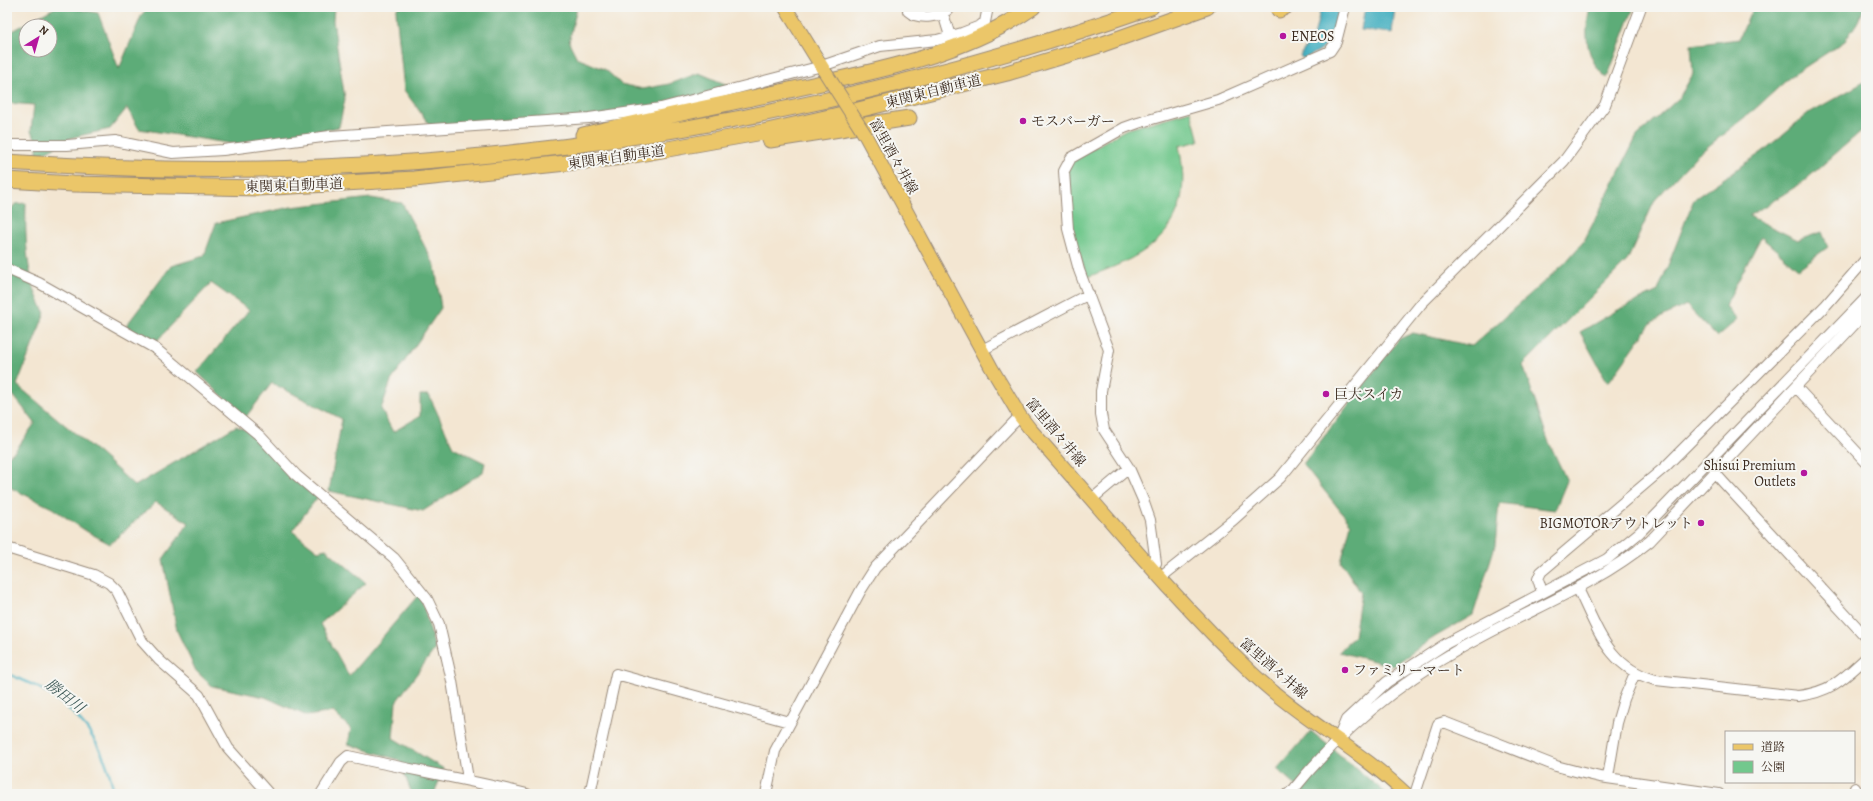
<svg xmlns="http://www.w3.org/2000/svg" width="1873" height="801" font-family="Alegreya,'Noto Serif JP',serif">
	<style>
		.green { fill: #72c88d; stroke: #567956 }
		.forest { fill: #5dac78; stroke: #4c6b4b; fill-rule: evenodd }
		.water { fill: #42afc0; stroke: #3e6c6f }
		.lines { fill: none; stroke-linecap: round; stroke-linejoin: round }
		.stream { stroke: #42afc0; stroke-width: 2.5 }
		.minor-casing { stroke: #978878; stroke-width: 12 }
		.major-casing { stroke: #978878; stroke-width: 15 }
		.highway-casing { stroke: #978878; stroke-width: 17 }
		.minor { stroke: #fff; stroke-width: 10 }
		.major { stroke: #ebc669; stroke-width: 13 }
		.highway { stroke: #ebc669; stroke-width: 15 }
		.major-bridge-casing { stroke: #978878; stroke-width: 15; stroke-linecap: butt }
		.major-bridge { stroke: #ebc669; stroke-width: 13 }
		.poi-dot { fill: #b5179e; stroke: #f6f6f2; stroke-width: 1.5 }
		.labels { text-anchor: middle; stroke-width: 4; stroke-linejoin: round; paint-order: stroke }
		.poi-label { font-size: 14px; fill: #3b2a1e; stroke: #f6f6f2; text-anchor: start }
		.street-label { font-size: 14px; fill: #3b2a1e; stroke: #f6f6f2 }
		.water-label { font-size: 15px; font-style: italic; fill: #3d5957; stroke: #f6f6f2 }
	</style>
	<rect width="100%" height="100%" fill="#f6f6f2"/>
	<filter id="ink" filterUnits="userSpaceOnUse"><feTurbulence type="fractalNoise" baseFrequency=".025" numOctaves="2"/><feDisplacementMap in="SourceGraphic" scale="8" xChannelSelector="R" yChannelSelector="G"/><feConvolveMatrix kernelMatrix="1 2 1 2 8 2 1 2 1" color-interpolation-filters="sRGB"/></filter>
	<filter id="wash" filterUnits="userSpaceOnUse"><feTurbulence type="fractalNoise" baseFrequency=".012" numOctaves="4" result="noise"/><feDisplacementMap in="SourceGraphic" scale="16" xChannelSelector="R" yChannelSelector="G"/><feGaussianBlur stdDeviation="0.9" result="paint"/><feColorMatrix in="noise" values="0 0 0 0 0 0 0 0 0 0 0 0 0 0 0 0 0 1.4 0 .05"/><feComposite in="paint" operator="in"/></filter>
	<g filter="url(#wash)">
		<rect width="100%" height="100%" fill="#f3e6d2"/>
		<path class="green" d="M 1191,111 L 1199,141 L 1179,146 C 1196,226 1155,253 1087,277 L 1071,228 L 1067,172 L 1072,160 L 1125,130 Z"/>
		<path class="forest" d="M 56,7 L 68,7 L 98,13 L 119,69 L 142,14 L 149,7 L 334,7 L 333,21 L 345,99 L 339,127 L 246,146 L 139,129 L 127,108 L 110,129 L 74,137 L 37,156 L 37,142 L 31,131 L 34,105 L 7,103 L 7,34 ZM 26,26 L 50,26 L 50,50 L 26,50 Z
			M 398,7 L 577,7 L 569,42 L 577,58 L 606,70 L 621,84 L 643,89 L 669,84 L 699,73 L 737,89 L 735,104 L 718,114 L 680,120 L 613,120 L 431,127 L 404,90 L 396,11 Z
			M 1590,7 L 1634,7 L 1607,78 C 1585,60 1584,33 1590,7 Z
			M 1753,7 L 1865,7 L 1857,23 L 1845,41 L 1790,77 L 1755,109 L 1696,156 L 1655,200 L 1627,261 L 1523,365 L 1548,440 L 1567,481 L 1555,510 L 1499,503 L 1495,546 L 1473,615 L 1433,638 L 1393,666 L 1339,652 L 1354,636 L 1361,593 L 1341,562 L 1351,524 L 1303,464 L 1399,339 L 1413,333 L 1472,346 L 1565,263 L 1584,241 L 1637,136 L 1679,98 L 1693,74 L 1691,45 L 1739,39 Z
			M 1866,81 L 1866,127 L 1803,182 L 1749,216 L 1798,240 L 1822,232 L 1828,247 L 1798,269 L 1761,237 L 1725,306 L 1737,320 L 1717,337 L 1686,305 L 1652,322 L 1608,383 L 1580,332 L 1616,311 L 1658,291 L 1694,199 L 1762,152 L 1807,114 Z
			M 371,198 L 402,203 L 435,266 L 441,308 L 391,381 L 381,409 L 393,432 L 420,416 L 420,395 L 429,395 L 453,447 L 485,463 L 483,472 L 423,511 L 329,491 L 342,419 L 272,383 L 245,418 L 197,372 L 249,310 L 211,283 L 151,347 L 126,326 L 171,266 L 204,256 L 216,223 L 291,207 Z
			M 26,203 C 25,239 26,281 45,313 L 17,385 L 101,455 L 135,486 L 236,426 L 254,433 L 320,494 L 292,531 L 318,551 L 326,549 L 366,583 L 320,624 L 349,676 L 420,593 L 435,649 L 396,702 L 393,738 L 444,769 L 435,791 L 436,794 L 412,794 L 399,760 L 348,744 L 351,729 L 333,712 L 307,716 L 265,697 L 212,686 L 196,671 L 177,631 L 163,559 L 189,523 L 156,502 L 110,544 L 86,531 L 52,508 L 7,486 L 7,457 L 15,451 L 35,423 L 9,390 L 12,317 L 7,314 L 7,214 L 15,204 Z
			M 1311,731 L 1387,794 L 1305,794 L 1277,769 Z"/>
		<path class="water" d="M 1321,7 L 1340,7 C 1334,39 1334,44 1304,59 L 1300,56 L 1315,32 Z
			M 1372,7 L 1395,7 L 1392,33 L 1361,30 L 1364,12 Z"/>
		<g class="lines">
			<path class="stream" d="M 7,673 C 20,680 34,684 46,692 C 84,716 107,750 114,794"/>
		</g>
	</g>
	<g filter="url(#ink)">
		<g class="lines">
			<g class="minor-casing">
				<path id="minor" d="M 908,7 L 908,11 C 918,20 943,18 950,7
					M 941,7 L 950,36
					M 7,145 L 67,145 L 115,141 L 173,153 L 223,150 L 330,136 L 589,118 L 661,108 L 822,66 L 880,46 L 937,40 L 962,33 L 980,26 L 985,22 L 988,7
					M 7,269 L 39,283 L 156,349 L 260,436 L 296,475 L 394,558 L 427,599 L 439,624 L 452,681 L 468,779
					M 982,350 L 1089,294
					M 1796,387 L 1866,462
					M 1714,466 L 1715,473 L 1723,482 L 1866,637
					M 1092,499 L 1129,468
					M 7,548 L 94,575 L 109,583 L 117,591 L 142,641 L 159,660 L 199,695 L 228,748 L 269,794
					M 1153,569 L 1156,564 L 1153,541 L 1150,520 L 1143,500 L 1129,468 L 1104,430 L 1101,414 L 1101,391 L 1109,350 L 1079,270 L 1068,229 L 1064,171 L 1071,158 L 1124,128 L 1138,123 L 1218,100 L 1330,51 L 1336,42 L 1345,7
					M 1160,578 L 1233,520 L 1280,478 L 1421,304 L 1564,161 L 1605,105 L 1641,7
					M 1578,589 C 1598,629 1608,668 1656,680 L 1798,696 C 1831,692 1843,679 1866,658
					M 1542,592 L 1538,579 L 1541,572 L 1665,467 L 1826,305 L 1866,259
					M 1339,737 L 1346,720 L 1387,682 L 1447,643 L 1607,559 L 1639,533 L 1866,298
					M 1608,777 L 1617,723 L 1624,699 L 1635,673
					M 1855,788 L 1858,794
					M 321,794 L 341,762 L 348,756 C 407,769 467,779 527,794
					M 590,794 L 616,674 L 789,722
					M 766,794 L 775,751 L 861,590 L 875,568 L 1020,416
					M 1288,794 L 1294,789 C 1346,724 1411,673 1485,635 C 1543,604 1598,583 1650,541 L 1866,312
					M 1415,794 L 1438,724 L 1444,722 L 1556,766 L 1579,772 L 1600,777 L 1719,794"/>
			</g>
			<g class="major-casing">
				<path id="major" d="M 785,7 L 825,72
					M 865,135 L 992,369 L 1020,416 L 1030,429 C 1103,511 1172,597 1252,673 C 1299,718 1359,749 1406,794"/>
			</g>
			<g class="highway-casing">
				<path id="highway" d="M 1279,10 L 1285,7
					M 583,135 C 659,117 736,102 812,85 C 888,69 968,52 1033,7
					M 770,140 L 909,118
					M 7,162 C 112,169 217,172 322,167 C 604,156 885,100 1151,7
					M 7,180 L 73,184 L 258,188 L 414,179 L 623,157 L 763,132 L 834,116 L 1007,73 L 1103,44 L 1207,7"/>
			</g>
			<use href="#minor" class="minor"/>
			<use href="#major" class="major"/>
			<use href="#highway" class="highway"/>
			<g class="major-bridge-casing">
				<path id="major-bridge" d="M 825,72 L 865,135"/>
			</g>
			<use href="#major-bridge" class="major-bridge"/>
		</g>
	</g>
	<g class="poi-dot">
		<circle cx="1283" cy="36" r="4"/>
		<circle cx="1023" cy="121" r="4"/>
		<circle cx="1326" cy="394" r="4"/>
		<circle cx="1804" cy="473" r="4"/>
		<circle cx="1701" cy="523" r="4"/>
		<circle cx="1345" cy="670" r="4"/>
	</g>
	<g class="labels">
		<g class="poi-label">
			<text x="1291" y="41">ENEOS</text>
			<text x="1031" y="126">モスバーガー</text>
			<text x="1334" y="399">巨大スイカ</text>
			<text x="1796" y="470" text-anchor="end">Shisui Premium<tspan x="1796" dy="16">Outlets</tspan></text>
			<text x="1693" y="528" text-anchor="end">BIGMOTORアウトレット</text>
			<text x="1353" y="675">ファミリーマート</text>
		</g>
		<g class="street-label">
			<text transform="translate(933 91) rotate(-14)" y="5">東関東自動車道</text>
			<text transform="translate(894 156) rotate(61)" y="5">富里酒々井線</text>
			<text transform="translate(616 157) rotate(-8)" y="5">東関東自動車道</text>
			<text transform="translate(294 185) rotate(-2)" y="5">東関東自動車道</text>
			<text transform="translate(1056 432) rotate(50)" y="5">富里酒々井線</text>
			<text transform="translate(1274 668) rotate(41)" y="5">富里酒々井線</text>
		</g>
		<g class="water-label">
			<text transform="translate(65 696) rotate(38)" y="5">勝田川</text>
		</g>
	</g>
	<rect width="1873" height="801" fill="none" stroke="#f6f6f2" stroke-width="24"/>
	<rect x="1725" y="731" width="130" height="52" fill="#f6f6f2" stroke="#aba49d"/>
	<rect x="1733" y="744" width="20" height="6" fill="#ebc669" stroke="#aba49d"/>
	<text x="1761" y="751" font-size="12" fill="#3b2a1e">道路</text>
	<rect x="1733" y="761" width="20" height="12" fill="#72c88d" stroke="#aba49d"/>
	<text x="1761" y="771" font-size="12" fill="#3b2a1e">公園</text>
	<g transform="translate(38 38) rotate(37)"><circle r="19" fill="#f6f6f2" stroke="#aba49d"/>
	<path d="M0-3L7 15L0 10L-7 15Z" fill="#b5179e"/>
	<text y="-6" font-size="11" font-weight="bold" text-anchor="middle" fill="#3b2a1e">N</text>
	</g>
</svg>
